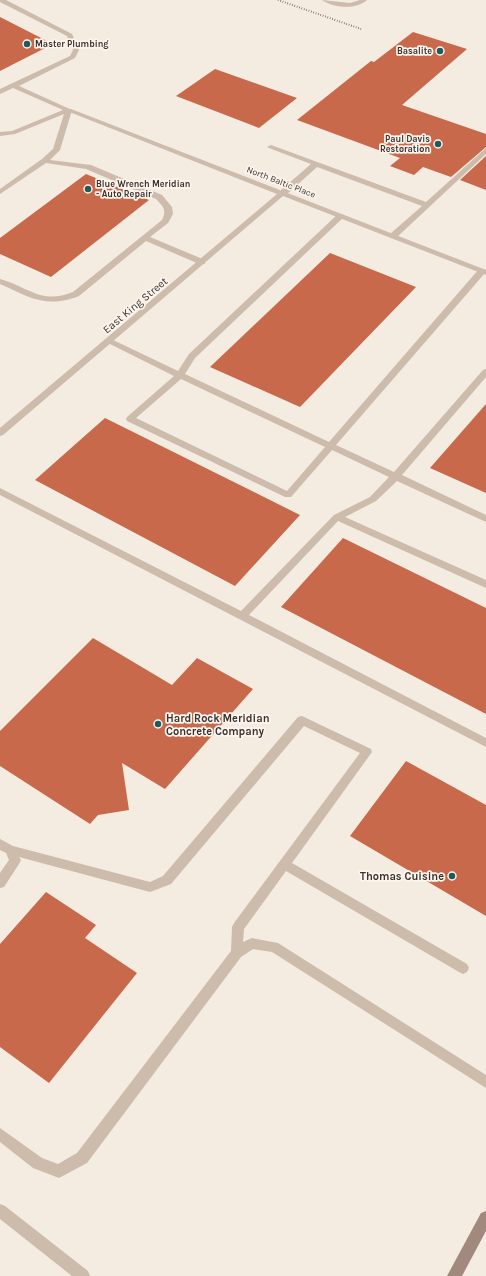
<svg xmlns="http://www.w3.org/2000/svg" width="486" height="1276" font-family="Karla,sans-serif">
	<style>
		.building { fill: #c8694b }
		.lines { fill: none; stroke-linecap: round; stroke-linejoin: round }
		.service { fill: #cdbbac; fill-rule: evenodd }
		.minor { fill: #cdbbac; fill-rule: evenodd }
		.secondary { fill: #a18a7d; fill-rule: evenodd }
		.rail { stroke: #3b302b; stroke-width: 2; stroke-dasharray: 0.5 2; stroke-linecap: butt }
		.poi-dot { fill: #1f5a5e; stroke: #fbf5ee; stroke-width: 1.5 }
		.labels { text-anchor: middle; stroke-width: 3.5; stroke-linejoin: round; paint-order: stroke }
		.far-poi-label { font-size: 9px; font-weight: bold; fill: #3b302b; stroke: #fbf5ee; text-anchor: start }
		.far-street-label { font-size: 9px; fill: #3b302b; stroke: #fbf5ee }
		.street-label { font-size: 11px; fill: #3b302b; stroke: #fbf5ee }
		.poi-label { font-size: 11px; font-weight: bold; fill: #3b302b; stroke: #fbf5ee; text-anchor: start }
	</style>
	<rect width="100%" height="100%" fill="#f4ebe1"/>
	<path class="building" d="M 0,17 L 53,44 L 0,71 Z
		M 413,32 L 467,49 L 402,105 L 486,134 L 486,147 L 451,177 L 423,167 L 414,175 L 390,166 L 400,158 L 297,120 L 371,61 L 374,62 Z
		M 215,69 L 297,98 L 259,128 L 176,96 Z
		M 486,156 L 486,190 L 460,180 Z
		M 86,174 L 149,200 L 51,277 L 0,254 L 0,238 Z
		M 330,253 L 416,287 L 300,407 L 210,367 Z
		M 486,404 L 486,493 L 430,468 Z
		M 105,418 L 300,515 L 235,586 L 35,480 Z
		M 343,538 L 486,608 L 486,714 L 281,607 Z
		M 93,638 L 172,685 L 197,658 L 253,689 L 165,789 L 122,763 L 129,810 L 98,815 L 90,824 L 0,766 L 0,731 Z
		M 406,761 L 486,805 L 486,916 L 350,836 Z
		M 46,892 L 96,925 L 85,938 L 137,973 L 49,1083 L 0,1047 L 0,944 Z"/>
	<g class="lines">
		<path class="service" d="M 0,0 L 6,0 L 72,34 L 79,50 L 75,58 L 19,86 L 72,110 L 60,150 L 50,160 L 91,165 L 162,195 L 172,207 L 173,214 L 168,223 L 150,237 L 205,260 L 205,264 L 199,264 L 146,241 L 79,296 C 46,309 29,297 0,284 L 0,279 C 29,287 41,305 73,292 L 162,220 C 167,210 163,206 156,199 L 86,169 L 46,163 L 0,194 L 0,189 L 42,159 L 53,149 L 64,114 L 15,134 L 0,136 L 0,132 L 12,131 L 63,110 L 13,88 L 0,94 L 0,89 L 70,56 L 73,50 L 67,36 L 0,2 Z
			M 322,0 L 350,3 L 360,0 L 367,0 C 356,10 333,8 322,0 Z
			M 271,145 L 426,202 L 486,148 L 486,154 L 396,238 L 390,238 L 390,234 L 422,206 L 317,167 L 286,195 L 280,195 L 280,191 L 311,164 L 269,148 L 267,147 Z
			M 338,214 L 341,214 L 345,216 L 195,358 L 185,374 L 329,442 L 479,269 L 485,269 L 485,273 L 336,445 L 394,472 L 483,370 L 486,369 L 486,377 L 402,475 L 486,515 L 486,522 L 397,481 L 376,501 L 345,517 L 486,580 L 486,588 L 338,521 L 249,615 L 486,738 L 486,747 L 0,495 L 0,488 L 241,611 L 334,515 L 370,497 L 389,477 L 332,450 L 291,497 L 285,497 L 127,421 L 126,419 L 127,417 L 174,376 L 104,341 L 105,339 L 111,339 L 178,371 L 189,354 ZM 181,379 L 325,447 L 287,491 L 136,418 Z
			M 302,716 L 371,749 L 372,752 L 292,863 L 467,964 L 469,968 L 467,972 L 463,974 L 459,972 L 286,871 L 244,929 L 243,942 L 252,938 L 278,943 L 486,1075 L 486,1088 L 272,952 L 253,949 L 241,957 L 87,1163 L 59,1178 L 33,1168 L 0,1142 L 0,1128 L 42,1158 L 58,1164 L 77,1153 L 231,951 L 232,927 L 234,923 L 360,753 L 304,726 L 171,884 L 150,892 L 19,857 L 21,860 L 19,864 L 4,887 L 0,888 L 0,873 L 9,860 L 6,853 L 0,850 L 0,839 L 13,846 L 150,882 L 163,876 L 298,717 Z
			M 0,1204 L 5,1206 L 88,1271 L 90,1276 L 72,1276 L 0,1219 Z"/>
		<path class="minor" d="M 67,109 L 71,109 L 486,270 L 486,275 L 283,196 L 3,435 L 0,436 L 0,428 L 277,194 L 67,111 Z"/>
		<path class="secondary" d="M 486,1211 L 486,1231 L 462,1276 L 447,1276 L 481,1213 Z"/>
		<path class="rail" d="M 278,0 L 361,29"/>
	</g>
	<g class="poi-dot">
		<circle cx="27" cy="44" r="4"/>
		<circle cx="440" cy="51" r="4"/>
		<circle cx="438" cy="144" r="4"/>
		<circle cx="88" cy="189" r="4"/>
		<circle cx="158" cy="724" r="4"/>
		<circle cx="452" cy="876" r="4"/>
	</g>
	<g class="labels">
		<g class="far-poi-label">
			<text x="35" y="47">Master Plumbing</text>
			<text x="432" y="54" text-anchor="end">Basalite</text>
			<text x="430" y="142" text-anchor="end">Paul Davis<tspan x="430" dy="10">Restoration</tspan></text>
			<text x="96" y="187">Blue Wrench Meridian<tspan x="96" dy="10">- Auto Repair</tspan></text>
		</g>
		<g class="far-street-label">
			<text transform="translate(281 182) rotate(21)" y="3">North Baltic Place</text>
		</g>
		<g class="street-label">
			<text transform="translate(135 305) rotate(-40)" y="4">East King Street</text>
		</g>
		<g class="poi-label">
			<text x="166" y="722">Hard Rock Meridian<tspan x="166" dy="13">Concrete Company</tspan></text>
			<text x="444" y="880" text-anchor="end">Thomas Cuisine</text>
		</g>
	</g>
</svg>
